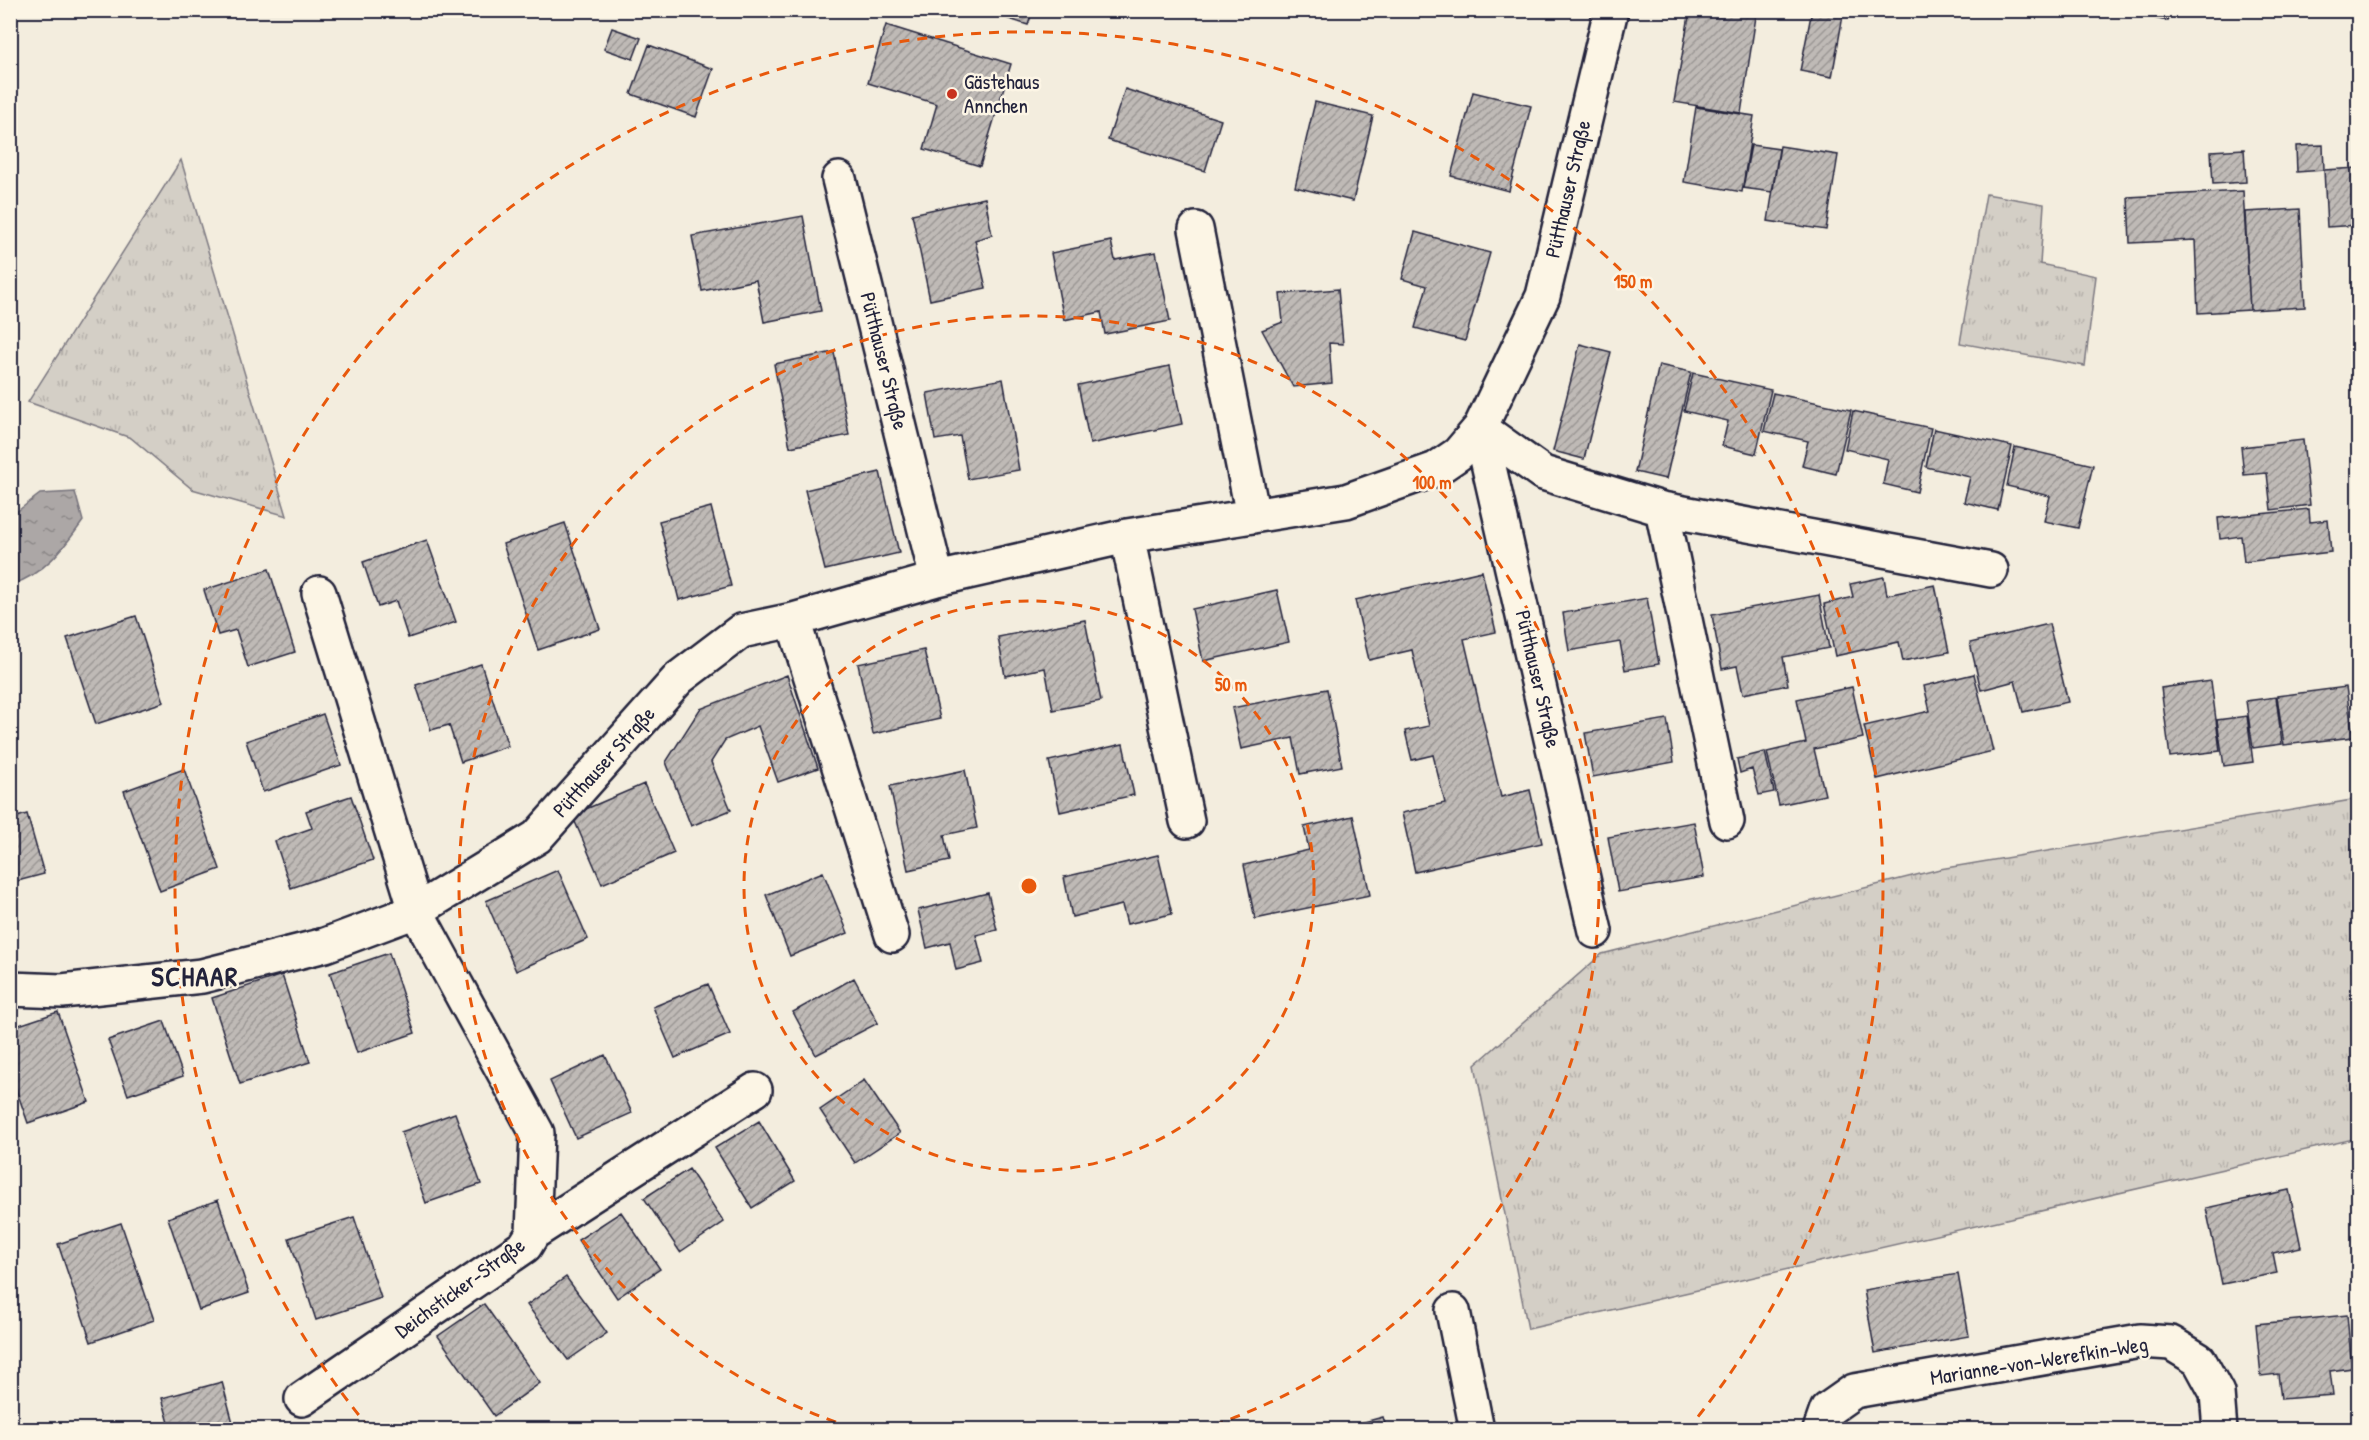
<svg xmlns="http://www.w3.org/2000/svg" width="2369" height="1440" font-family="'Patrick Hand',sans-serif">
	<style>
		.grass { fill: url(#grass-tufts); stroke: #7b7880; stroke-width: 1.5 }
		.water { fill: url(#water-ripples); stroke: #75727b; stroke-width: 1.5 }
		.building { fill: url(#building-hatch); stroke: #22223b; stroke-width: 1.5 }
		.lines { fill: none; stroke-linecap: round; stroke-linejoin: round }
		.minor-casing { stroke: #22223b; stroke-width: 38 }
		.minor { stroke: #fcf5e5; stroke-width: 33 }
		.ring { fill: none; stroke: #e8590c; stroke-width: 3; stroke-dasharray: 10 8 }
		.poi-dot { fill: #c8321e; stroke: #fcf5e5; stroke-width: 2 }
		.labels { text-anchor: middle; stroke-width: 5; stroke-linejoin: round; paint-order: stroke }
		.poi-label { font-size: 21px; fill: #22223b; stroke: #fcf5e5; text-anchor: start }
		.street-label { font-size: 21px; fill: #22223b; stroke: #fcf5e5 }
		.district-label { font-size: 27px; font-weight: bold; letter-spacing: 1.5px; fill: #22223b; stroke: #fcf5e5 }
		.centre { fill: #e8590c; stroke: #fcf5e5; stroke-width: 3 }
		.ring-label { font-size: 18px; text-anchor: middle; font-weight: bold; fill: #e8590c; stroke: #fcf5e5; stroke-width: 5; stroke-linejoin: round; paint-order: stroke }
	</style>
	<defs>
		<pattern id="grass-tufts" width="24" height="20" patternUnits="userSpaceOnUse" patternTransform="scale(1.5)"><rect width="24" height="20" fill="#d4cfc6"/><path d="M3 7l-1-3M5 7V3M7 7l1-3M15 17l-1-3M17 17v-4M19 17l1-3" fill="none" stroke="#b6b1ab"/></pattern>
		<pattern id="water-ripples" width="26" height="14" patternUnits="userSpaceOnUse" patternTransform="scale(1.5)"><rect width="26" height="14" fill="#aca7a6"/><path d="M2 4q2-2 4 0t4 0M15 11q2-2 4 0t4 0" fill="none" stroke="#8c8888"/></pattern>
		<pattern id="building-hatch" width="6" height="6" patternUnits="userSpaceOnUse" patternTransform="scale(1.5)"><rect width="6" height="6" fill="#bfbab6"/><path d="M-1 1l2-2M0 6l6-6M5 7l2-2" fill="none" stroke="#9b9795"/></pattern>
	</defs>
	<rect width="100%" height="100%" fill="#f3edde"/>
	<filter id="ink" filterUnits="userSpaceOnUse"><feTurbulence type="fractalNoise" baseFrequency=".0167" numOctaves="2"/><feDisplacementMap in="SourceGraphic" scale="12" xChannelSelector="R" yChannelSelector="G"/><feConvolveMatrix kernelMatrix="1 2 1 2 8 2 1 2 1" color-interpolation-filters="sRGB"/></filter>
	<g filter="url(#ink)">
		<path class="grass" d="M 181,160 L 287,516 L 192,489 L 131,438 L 28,402 Z
			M 1986,194 L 2044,204 L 2040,264 L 2096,276 L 2085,366 L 1960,343 Z
			M 2358,799 L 2358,1138 L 1528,1329 L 1475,1065 L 1602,954 L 1940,869 Z"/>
		<path class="water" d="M 75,492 L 83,521 C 63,549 44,574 11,585 L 11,516 L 40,494 Z"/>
		<path class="building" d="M 980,10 L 1033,10 L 1028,25 Z
			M 1690,10 L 1757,10 L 1741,113 L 1674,102 Z
			M 1812,10 L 1844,10 L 1832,77 L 1800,71 Z
			M 2025,10 L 2049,10 L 2048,15 Z
			M 2116,10 L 2170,10 L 2168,21 Z
			M 886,25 L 1011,64 L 980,166 L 924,149 L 937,104 L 868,83 Z
			M 612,28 L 641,38 L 633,59 L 604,49 Z
			M 649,45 L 713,69 L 696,117 L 631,94 Z
			M 1125,89 L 1221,120 L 1205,171 L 1108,140 Z
			M 1473,92 L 1531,106 L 1509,191 L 1451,176 Z
			M 1315,102 L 1373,116 L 1353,201 L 1295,187 Z
			M 1696,107 L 1754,116 L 1742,192 L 1684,182 Z
			M 1751,145 L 1779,149 L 1772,192 L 1743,188 Z
			M 2323,145 L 2324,170 L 2297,172 L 2296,146 Z
			M 1780,146 L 1838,155 L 1826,230 L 1768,221 Z
			M 2244,149 L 2246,182 L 2213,184 L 2211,151 Z
			M 2358,168 L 2358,225 L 2327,227 L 2324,170 Z
			M 2243,191 L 2250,310 L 2198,313 L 2195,240 L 2130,243 L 2128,197 Z
			M 985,198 L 992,235 L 975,240 L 986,288 L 930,300 L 912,214 Z
			M 2300,209 L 2305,307 L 2250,310 L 2245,212 Z
			M 803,216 L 821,311 L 764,322 L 756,280 L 702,291 L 692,236 Z
			M 1415,232 L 1490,253 L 1465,341 L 1415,328 L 1427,286 L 1402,279 Z
			M 1111,241 L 1115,260 L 1156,252 L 1170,321 L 1105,334 L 1101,312 L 1064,320 L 1051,253 Z
			M 1338,289 L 1343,344 L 1329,343 L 1332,383 L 1293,387 L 1262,330 L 1283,322 L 1280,294 Z
			M 1580,344 L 1611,352 L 1584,459 L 1553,451 Z
			M 834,352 L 849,435 L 790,447 L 774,364 Z
			M 1659,365 L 1691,372 L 1666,479 L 1635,472 Z
			M 1170,366 L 1182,424 L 1090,444 L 1078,385 Z
			M 1693,373 L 1771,390 L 1756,454 L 1722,446 L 1728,421 L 1684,411 Z
			M 1003,379 L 1019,470 L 968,479 L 960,436 L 935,440 L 927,393 Z
			M 1773,393 L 1851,410 L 1836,474 L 1802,466 L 1808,441 L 1764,431 Z
			M 1853,411 L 1931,428 L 1917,492 L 1883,484 L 1888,459 L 1845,449 Z
			M 1934,429 L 2012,446 L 1998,510 L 1964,502 L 1970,477 L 1926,467 Z
			M 2303,440 L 2310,505 L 2271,510 L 2267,473 L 2244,475 L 2241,447 Z
			M 2015,447 L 2093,465 L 2078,528 L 2044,521 L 2050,496 L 2007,486 Z
			M 880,472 L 899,553 L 825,570 L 805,490 Z
			M 711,507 L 731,586 L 679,600 L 659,521 Z
			M 2309,509 L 2310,522 L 2328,520 L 2331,552 L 2244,562 L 2241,536 L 2220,539 L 2218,518 Z
			M 565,523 L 600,629 L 538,650 L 503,544 Z
			M 427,540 L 456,622 L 408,638 L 396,601 L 378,607 L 363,562 Z
			M 269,569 L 295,652 L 248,667 L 236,630 L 218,635 L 204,590 Z
			M 1482,571 L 1496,632 L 1464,639 L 1501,797 L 1530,790 L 1542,843 L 1415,872 L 1402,813 L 1445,803 L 1433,755 L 1412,760 L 1405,731 L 1429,726 L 1412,650 L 1369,660 L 1355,600 Z
			M 1884,577 L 1887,595 L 1935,585 L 1949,652 L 1903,661 L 1899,642 L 1835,656 L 1824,604 L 1853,597 L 1850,584 Z
			M 1277,590 L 1289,642 L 1203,661 L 1192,609 Z
			M 1819,595 L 1829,648 L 1783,657 L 1788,685 L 1743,694 L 1737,666 L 1722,669 L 1712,615 Z
			M 1647,598 L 1659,664 L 1625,670 L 1620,642 L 1569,651 L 1563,613 Z
			M 136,616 L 164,702 L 96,724 L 67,638 Z
			M 1085,620 L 1101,701 L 1053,710 L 1045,668 L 1005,676 L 998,637 Z
			M 2049,624 L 2068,702 L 2023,712 L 2015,681 L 1981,690 L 1970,643 Z
			M 924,650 L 940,719 L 873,734 L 858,664 Z
			M 481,664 L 508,746 L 461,762 L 449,725 L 431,730 L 416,685 Z
			M 1974,674 L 1993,751 L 1877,779 L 1864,726 L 1930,711 L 1924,686 Z
			M 787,675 L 818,768 L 778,782 L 758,726 L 725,740 L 711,762 L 731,810 L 691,826 L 666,762 L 700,709 Z
			M 2211,681 L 2220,751 L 2170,757 L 2161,688 Z
			M 1852,687 L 1863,738 L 1814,749 L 1825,795 L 1779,805 L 1767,752 L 1806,743 L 1797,699 Z
			M 2346,687 L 2353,737 L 2284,745 L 2277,696 Z
			M 1327,689 L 1342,766 L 1300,774 L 1293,738 L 1241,749 L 1232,708 Z
			M 2276,697 L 2282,744 L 2253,748 L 2246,701 Z
			M 323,714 L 341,765 L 263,792 L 246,741 Z
			M 2247,716 L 2253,762 L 2224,766 L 2217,720 Z
			M 1667,719 L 1674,762 L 1593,777 L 1585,733 Z
			M 1123,744 L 1134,795 L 1060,812 L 1049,761 Z
			M 1765,752 L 1774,792 L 1759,795 L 1752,769 L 1740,773 L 1737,759 Z
			M 184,769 L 220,869 L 160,891 L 124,791 Z
			M 965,770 L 977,828 L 944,835 L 949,861 L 908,870 L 890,786 Z
			M 644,784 L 674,853 L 602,884 L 572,815 Z
			M 351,796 L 373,860 L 291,888 L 275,841 L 312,828 L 306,811 Z
			M 27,814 L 44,874 L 10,883 L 10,819 Z
			M 1353,816 L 1370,895 L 1255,919 L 1244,865 L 1309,850 L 1304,827 Z
			M 1694,822 L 1704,877 L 1618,892 L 1608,837 Z
			M 1158,855 L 1172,914 L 1127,924 L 1122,905 L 1072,917 L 1064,877 Z
			M 558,870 L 588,939 L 516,971 L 486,901 Z
			M 823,872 L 848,933 L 790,956 L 766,895 Z
			M 988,893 L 997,930 L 976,935 L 983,963 L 956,970 L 950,942 L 927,948 L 918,910 Z
			M 389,953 L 415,1033 L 357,1053 L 330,973 Z
			M 282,975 L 310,1062 L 240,1084 L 212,998 Z
			M 854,978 L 878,1023 L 816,1055 L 793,1012 Z
			M 708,984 L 730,1034 L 675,1058 L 653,1007 Z
			M 58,1012 L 89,1102 L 28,1123 L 10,1072 L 10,1028 Z
			M 164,1021 L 183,1076 L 128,1095 L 108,1040 Z
			M 605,1055 L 632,1113 L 576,1138 L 550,1081 Z
			M 864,1080 L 900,1133 L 855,1163 L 820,1110 Z
			M 455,1113 L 481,1184 L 426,1203 L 401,1132 Z
			M 759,1121 L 795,1181 L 752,1208 L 715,1148 Z
			M 689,1169 L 724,1222 L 680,1252 L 644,1198 Z
			M 2289,1190 L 2301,1247 L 2273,1253 L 2277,1273 L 2222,1284 L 2206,1208 Z
			M 218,1200 L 249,1293 L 199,1310 L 168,1218 Z
			M 621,1212 L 660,1269 L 617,1298 L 578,1240 Z
			M 354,1217 L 381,1298 L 316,1320 L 289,1238 Z
			M 121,1223 L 154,1320 L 91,1342 L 58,1244 Z
			M 1958,1274 L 1969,1336 L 1875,1353 L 1864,1290 Z
			M 566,1277 L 607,1333 L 568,1360 L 527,1305 Z
			M 484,1304 L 540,1383 L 494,1416 L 438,1336 Z
			M 2347,1315 L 2352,1368 L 2330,1371 L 2333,1395 L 2281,1399 L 2278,1374 L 2261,1376 L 2256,1324 Z
			M 222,1382 L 235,1430 L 171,1430 L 162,1398 Z
			M 1383,1417 L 1387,1430 L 1335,1430 Z"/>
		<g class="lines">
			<g class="minor-casing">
				<path id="minor" d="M 839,179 L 937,579
					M 1196,229 L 1253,516
					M 1480,428 L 1543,473 L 1662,509 L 1991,570
					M 1480,428 L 1595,931
					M 1662,509 L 1727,821
					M 1127,536 L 1187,821
					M 793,620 L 892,935
					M 10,989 L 62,991 L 202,976 L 325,945 L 416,911 L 537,837 L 679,678 L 741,631 L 793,620 L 937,579 L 1127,536 L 1346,501 L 1436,469 L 1458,454 L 1480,428 L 1543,296 L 1611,10
					M 533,1233 L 755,1090
					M 1453,1311 L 1477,1430
					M 302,1399 L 525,1246 L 533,1233 L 537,1133 L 416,911 L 319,593
					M 1820,1430 L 1827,1410 L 1854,1391 L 2140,1341 L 2171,1343 L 2199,1360 L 2217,1393 L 2220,1430"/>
			</g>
			<use href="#minor" class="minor"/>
		</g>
	</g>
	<g class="ring">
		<circle cx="1029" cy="886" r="285"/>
		<path d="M853 1428A570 570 0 1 1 1205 1428"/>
		<path d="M370 1429A854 854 0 1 1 1688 1429"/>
	</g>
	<circle class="poi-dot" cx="952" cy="94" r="6"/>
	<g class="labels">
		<g class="poi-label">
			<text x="964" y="89">Gästehaus<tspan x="964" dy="24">Annchen</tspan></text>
		</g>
		<g class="street-label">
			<text transform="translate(1568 189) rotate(-77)" y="7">Pütthauser Straße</text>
			<text transform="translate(884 361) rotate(76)" y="7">Pütthauser Straße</text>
			<text transform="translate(1538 679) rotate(77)" y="7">Pütthauser Straße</text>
			<text transform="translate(604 762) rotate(-48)" y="7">Pütthauser Straße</text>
			<text transform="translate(460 1288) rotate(-36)" y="7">Deichsticker-Straße</text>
			<text transform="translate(2039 1361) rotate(-9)" y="7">Marianne-von-Werefkin-Weg</text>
		</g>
		<g class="district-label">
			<text x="195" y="986">SCHAAR</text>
		</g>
	</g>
	<circle cx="1029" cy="886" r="9" class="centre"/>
	<g class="ring-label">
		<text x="1633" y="288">150 m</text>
		<text x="1432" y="489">100 m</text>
		<text x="1231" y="691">50 m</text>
	</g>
	<rect width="2369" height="1440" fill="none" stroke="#fcf5e5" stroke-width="36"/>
	<rect x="18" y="18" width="2333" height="1404" fill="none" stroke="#22223b" stroke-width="2" filter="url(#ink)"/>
</svg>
